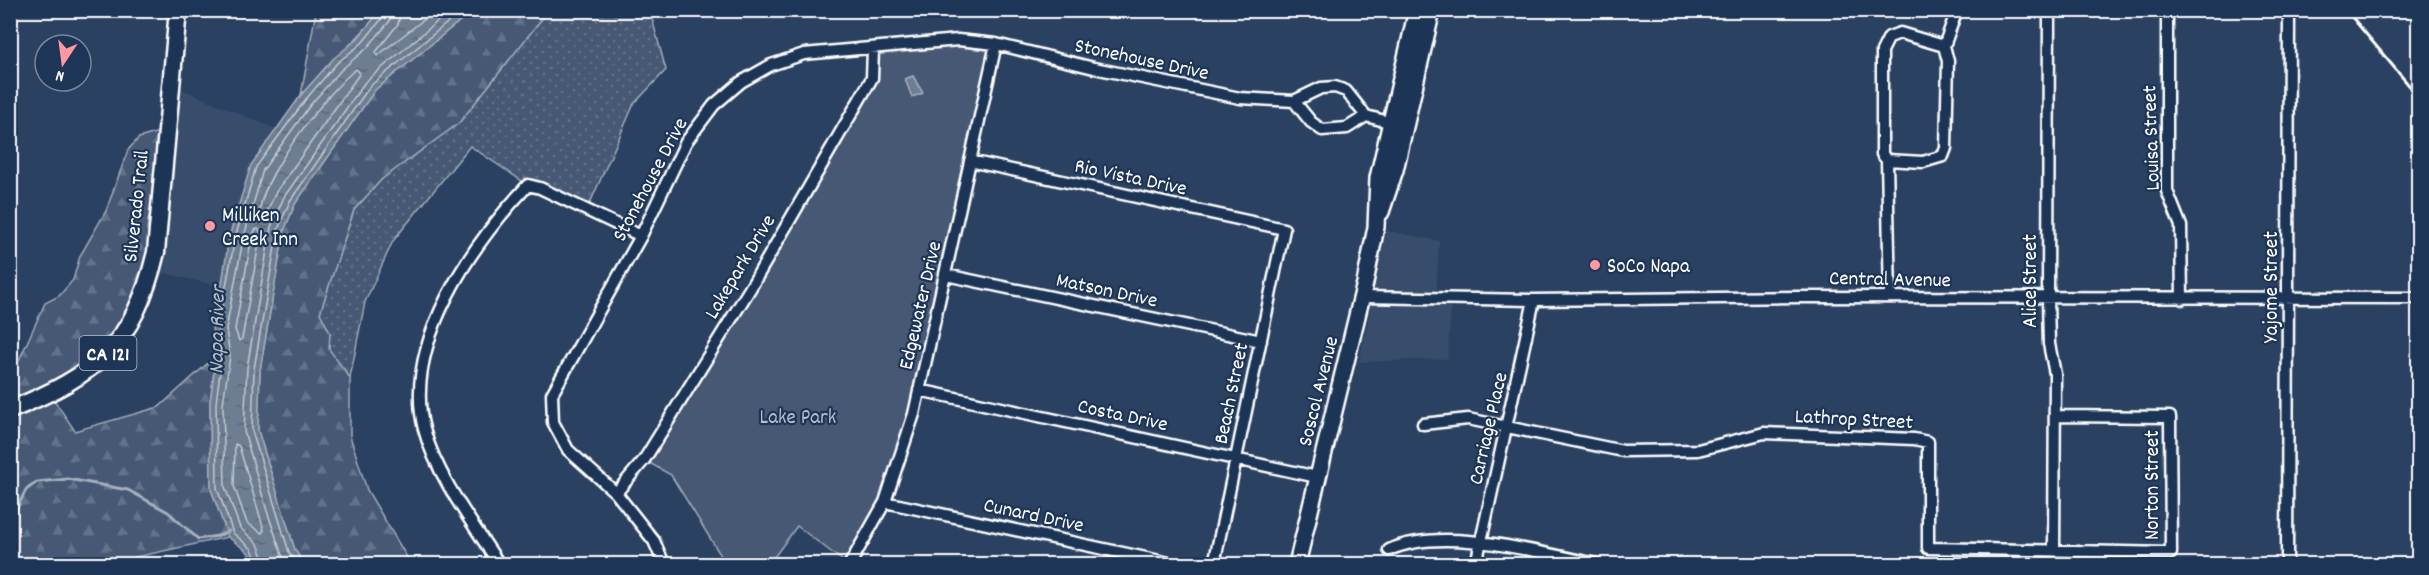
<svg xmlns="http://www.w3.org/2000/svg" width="2429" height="575" font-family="Dekko,sans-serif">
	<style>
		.built { fill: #394e6c }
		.grass { fill: url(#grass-dots); stroke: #a2acba; stroke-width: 1.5 }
		.forest { fill: url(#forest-firs); stroke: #a2acba; stroke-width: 1.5 }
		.green { fill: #465975; stroke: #a2acba; stroke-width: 1.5 }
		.water { fill: url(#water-ripples); stroke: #a7b1be; stroke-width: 1.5 }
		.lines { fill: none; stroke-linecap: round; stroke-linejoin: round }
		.shore { stroke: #c5cbd3; stroke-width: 1.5 }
		.stream { stroke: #a7b1be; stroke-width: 3 }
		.minor-casing { stroke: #fff; stroke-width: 15 }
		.secondary-casing { stroke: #fff; stroke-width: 20 }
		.primary-casing { stroke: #fff; stroke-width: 21 }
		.minor { stroke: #1d3557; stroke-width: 10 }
		.secondary { stroke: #1d3557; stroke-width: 15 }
		.primary { stroke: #1d3557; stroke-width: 16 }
		.rail { stroke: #fff; stroke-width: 3 }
		.poi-dot { fill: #ff9aa2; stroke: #1d3557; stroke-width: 2 }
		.labels { text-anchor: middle; stroke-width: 4.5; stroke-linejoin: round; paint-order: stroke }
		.shield { fill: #1d3557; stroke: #bbc2cd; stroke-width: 1.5 }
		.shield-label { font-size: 20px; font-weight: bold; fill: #fff }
		.street-label { font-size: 21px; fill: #fff; stroke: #1d3557 }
		.poi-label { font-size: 21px; fill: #fff; stroke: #1d3557; text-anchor: start }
		.park-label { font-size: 21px; fill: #b5bdc8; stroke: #1d3557 }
		.water-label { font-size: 22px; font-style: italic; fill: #b6bec8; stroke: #1d3557 }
	</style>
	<defs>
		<pattern id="grass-dots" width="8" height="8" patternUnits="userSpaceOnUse" patternTransform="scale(1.5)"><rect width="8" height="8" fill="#465975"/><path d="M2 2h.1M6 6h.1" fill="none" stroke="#62728a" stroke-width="1.8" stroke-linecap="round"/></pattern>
		<pattern id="forest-firs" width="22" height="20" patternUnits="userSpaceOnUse" patternTransform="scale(1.5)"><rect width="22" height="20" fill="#465975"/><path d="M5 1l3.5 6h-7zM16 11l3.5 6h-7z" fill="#62728a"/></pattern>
		<pattern id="water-ripples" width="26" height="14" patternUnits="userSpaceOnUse" patternTransform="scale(1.5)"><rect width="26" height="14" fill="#6d7d92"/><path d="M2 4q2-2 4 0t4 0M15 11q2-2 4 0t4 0" fill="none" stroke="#5e6772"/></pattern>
	</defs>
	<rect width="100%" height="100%" fill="#2a4161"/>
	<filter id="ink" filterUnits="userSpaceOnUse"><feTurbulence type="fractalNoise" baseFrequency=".0167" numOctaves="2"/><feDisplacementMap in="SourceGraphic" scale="12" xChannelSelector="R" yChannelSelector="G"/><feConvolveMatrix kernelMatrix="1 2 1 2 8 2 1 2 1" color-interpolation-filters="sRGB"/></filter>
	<g filter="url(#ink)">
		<path class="built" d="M 170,84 L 276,129 L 250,165 L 229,237 L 222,287 L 152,270 Z
			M 1387,231 L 1439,241 L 1436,298 L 1451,299 L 1448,359 L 1359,362 Z"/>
		<path class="grass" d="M 548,11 L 650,11 L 666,70 L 634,104 L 587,210 L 528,185 L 470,146 L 393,241 L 365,302 L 350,378 L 328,349 L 330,333 L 320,313 L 354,210 L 382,179 L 459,123 Z"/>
		<path class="forest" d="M 316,11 L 381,11 C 356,41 327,66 301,95 Z
			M 472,11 L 548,11 L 459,123 L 382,179 L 354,210 L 320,313 L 330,333 L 329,349 L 350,378 L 350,436 L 367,490 L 411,564 L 304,564 L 295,550 L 258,431 L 260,370 L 284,231 L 295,204 L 375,90 Z
			M 162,131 L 147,229 L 156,252 L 126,332 L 50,394 L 75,431 L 159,407 L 216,356 L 210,403 L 211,489 L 228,537 L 104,564 L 11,564 L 11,378 L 45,303 L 59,296 L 73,280 L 80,256 L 106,211 L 128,150 L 139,138 Z"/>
		<path class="green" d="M 996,44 L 946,275 L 885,502 L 847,564 L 797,526 L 769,564 L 726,564 L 671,475 L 644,460 L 872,79 L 873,49 Z"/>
		<path class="water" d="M 381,10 L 472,11 L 375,90 L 295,204 L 284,231 L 260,370 L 258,431 L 295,550 L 304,564 L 253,564 L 248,552 L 228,537 L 211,489 L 210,403 L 216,356 L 212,328 L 219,303 L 229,237 L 251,165 L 301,95 L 333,59 L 357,39 Z
			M 913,76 L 923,93 L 912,97 L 905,79 Z"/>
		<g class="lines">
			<path class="shore" d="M 401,10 L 398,24 L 376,52 L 377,56 L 436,10
				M 356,69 L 360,73 L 276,192 L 264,218 L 260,219 C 253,185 329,90 356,69 Z
				M 258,229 L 261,232 L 242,339 L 239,341 L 235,329 L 251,242 L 255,230 Z
				M 235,444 L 239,446 L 264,530 L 262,533 L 247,523 L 234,486 Z
				M 258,564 L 252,549 L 233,533 L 217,488 L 216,403 L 222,356 L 218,329 L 235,238 L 256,167 L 306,99 L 337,63 L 362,43 L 384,16 L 385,10
				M 266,564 L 258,544 L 240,528 L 225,487 L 223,404 L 230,356 L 226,329 L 243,240 L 263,170 L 311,104 L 342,69 L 367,48 L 389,22 L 392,10
				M 288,564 L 282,555 L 267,511 L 244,431 L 247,368 L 271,227 L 284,197 L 365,82 L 451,10
				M 297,564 L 289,552 L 252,431 L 254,369 L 278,229 L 290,201 L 370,86 L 463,10"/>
			<path class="stream" d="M 10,521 L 26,490 L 37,482 L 68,479 L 128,490 L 168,512 L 198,539 L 218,536 L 229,531"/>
			<g class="minor-casing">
				<path id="minor" d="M 2049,10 L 2048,299 L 2049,344 L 2055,374 L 2054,551
					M 2167,10 L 2167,191 L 2181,226 L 2182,299
					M 1294,101 L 1311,122 L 1322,130 L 1347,128 L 1366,116
					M 1887,160 L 1923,162 L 1943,156 L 1946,148 L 1948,61 L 1944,46 L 1957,10
					M 970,161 L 1284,229 L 1214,564
					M 946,275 L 1261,341
					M 1362,297 L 1534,300 L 1802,297 L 2418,298
					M 1890,297 L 1887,160 L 1882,154 L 1882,51 L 1889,37 L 1900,33 L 1944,46
					M 919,390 L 1317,477
					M 1423,424 L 1468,419 L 1623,451 L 1698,450 L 1764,433 L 1914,439 L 1928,442 L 1928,548 L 2171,553 L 2170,417 L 2056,416
					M 616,493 L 644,460 L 751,287 L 872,78 L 873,49
					M 885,502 L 1174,564
					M 1389,550 C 1443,525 1540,553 1596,564
					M 499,564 C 473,524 436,475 424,429 C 402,343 473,243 528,185 L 540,188 L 641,236
					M 664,564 L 654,541 L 616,493 L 568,450 L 553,422 L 552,394 L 641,236 L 686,142 L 714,105 L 741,82 L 771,65 L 804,54 L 958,40 L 996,44 L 1094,68 L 1240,98 L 1294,101 L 1321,88 L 1335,87 L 1346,91 L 1366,116 L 1396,124
					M 850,564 L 885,502 L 914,414 L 996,44
					M 1476,564 L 1534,300
					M 2287,564 L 2289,10"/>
			</g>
			<g class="secondary-casing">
				<path id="secondary" d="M 1381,212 L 1395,170 L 1432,10
					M 1297,564 L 1365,283 L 1376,227 L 1378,178 L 1417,10"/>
			</g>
			<g class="primary-casing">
				<path id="primary" d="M 10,410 C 96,375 134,345 156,252 L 178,10"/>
			</g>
			<use href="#minor" class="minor"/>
			<use href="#secondary" class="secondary"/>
			<use href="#primary" class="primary"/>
			<path class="rail" d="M 2346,10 L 2418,96"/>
		</g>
	</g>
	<g class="poi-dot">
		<circle cx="210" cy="226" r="6"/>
		<circle cx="1595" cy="265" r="6"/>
	</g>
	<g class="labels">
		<rect class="shield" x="79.5" y="336" width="57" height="34" rx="4.5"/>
		<g class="shield-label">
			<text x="108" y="360">CA 121</text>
		</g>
		<g class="street-label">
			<text transform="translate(1142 58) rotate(12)" y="7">Stonehouse Drive</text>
			<text transform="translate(2150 138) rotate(-92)" y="7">Louisa Street</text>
			<text transform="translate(1131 176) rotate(12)" y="7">Rio Vista Drive</text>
			<text transform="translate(649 179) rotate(-62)" y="7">Stonehouse Drive</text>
			<text transform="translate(135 206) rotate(-84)" y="7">Silverado Trail</text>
			<text transform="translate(739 266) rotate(-59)" y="7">Lakepark Drive</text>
			<text transform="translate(1890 278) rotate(1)" y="7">Central Avenue</text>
			<text transform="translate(2029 281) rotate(-90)" y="7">Alice Street</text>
			<text transform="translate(2270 287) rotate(-90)" y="7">Yajome Street</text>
			<text transform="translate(1107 289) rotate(12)" y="7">Matson Drive</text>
			<text transform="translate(919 305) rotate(-77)" y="7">Edgewater Drive</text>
			<text transform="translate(1317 391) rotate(-76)" y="7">Soscol Avenue</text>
			<text transform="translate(1230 393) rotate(-78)" y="7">Beach Street</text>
			<text transform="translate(1123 414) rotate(12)" y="7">Costa Drive</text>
			<text transform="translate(1854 418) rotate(3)" y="7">Lathrop Street</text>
			<text transform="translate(1487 428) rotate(-77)" y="7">Carriage Place</text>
			<text transform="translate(2151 485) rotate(-90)" y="7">Norton Street</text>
			<text transform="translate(1034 514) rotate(12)" y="7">Cunard Drive</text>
		</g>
		<g class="poi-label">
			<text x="222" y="221">Milliken<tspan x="222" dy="24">Creek Inn</tspan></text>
			<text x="1607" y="272">SoCo Napa</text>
		</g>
		<g class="park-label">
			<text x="798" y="423">Lake Park</text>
		</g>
		<g class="water-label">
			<text transform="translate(215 330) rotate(-89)" y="8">Napa River</text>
		</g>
	</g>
	<rect width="2429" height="575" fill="none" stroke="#1d3557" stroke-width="36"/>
	<rect x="18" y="18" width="2393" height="539" fill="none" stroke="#fff" stroke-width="2" filter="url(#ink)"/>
	<g transform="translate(63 63) rotate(193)"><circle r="28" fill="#1d3557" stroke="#77869a" stroke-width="1.5"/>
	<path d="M0-4.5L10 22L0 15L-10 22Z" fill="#ff9aa2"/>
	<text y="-9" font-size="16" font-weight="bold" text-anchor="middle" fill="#ffffff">N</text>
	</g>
</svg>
